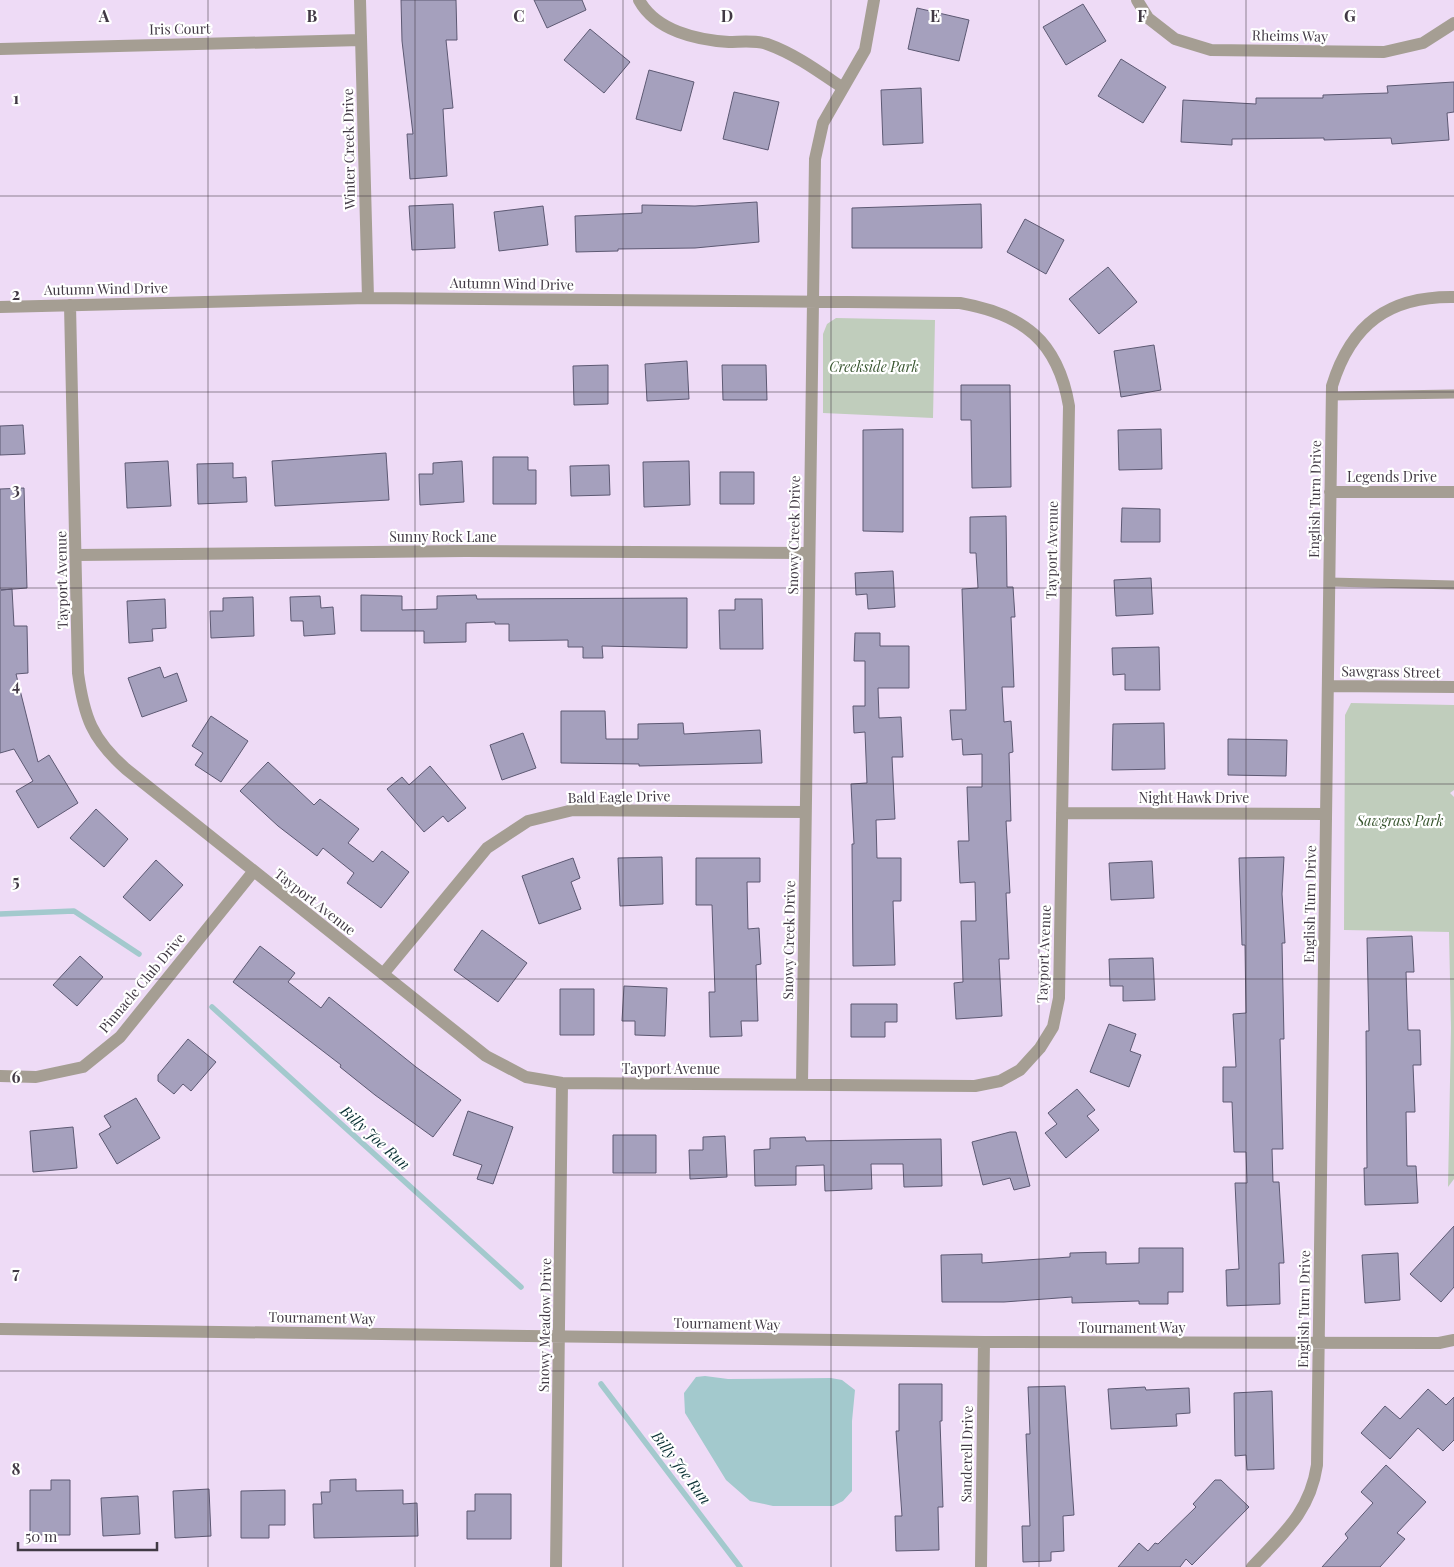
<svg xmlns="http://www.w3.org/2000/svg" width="1454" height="1567" font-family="'Playfair Display',serif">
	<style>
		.green { fill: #c0cdbc }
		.water { fill: #a3c9cd }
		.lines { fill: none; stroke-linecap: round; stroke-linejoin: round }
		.stream { stroke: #a3c9cd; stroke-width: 5.5 }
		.building { fill: #a5a0bd; stroke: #5d5973 }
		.lane { stroke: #a59e93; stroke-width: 9 }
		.street { stroke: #a59e93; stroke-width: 12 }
		.grid { fill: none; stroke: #413944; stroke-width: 1; stroke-opacity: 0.55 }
		.labels { text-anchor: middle; stroke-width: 4.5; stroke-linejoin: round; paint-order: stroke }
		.street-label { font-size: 14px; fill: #413944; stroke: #fff }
		.park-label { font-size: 14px; font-style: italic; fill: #38552f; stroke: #fff }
		.water-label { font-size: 15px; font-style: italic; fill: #0b3135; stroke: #fff }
		.grid-label { font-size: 16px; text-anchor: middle; font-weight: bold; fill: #413944; stroke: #fff; stroke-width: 4.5; stroke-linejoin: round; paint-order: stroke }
	</style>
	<rect width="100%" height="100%" fill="#eedbf6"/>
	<path class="green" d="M 836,318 L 935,320 L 933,418 L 823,413 L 823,334 L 827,324 Z
		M 1351,703 L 1454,705 L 1454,790 L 1450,793 L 1454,797 L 1454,1179 L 1448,1187 L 1451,1028 L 1449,932 L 1344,930 L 1345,715 Z"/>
	<path class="water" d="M 705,1376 L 728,1379 L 831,1378 L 842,1380 L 855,1390 L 852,1421 L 852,1491 L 843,1501 L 833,1506 L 773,1506 L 750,1501 L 726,1480 L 685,1413 L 684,1393 L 696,1377 Z"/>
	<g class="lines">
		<path class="stream" d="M 0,914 L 74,911 L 139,954
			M 212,1007 L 521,1287
			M 601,1384 L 740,1567"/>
	</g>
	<path class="building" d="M 401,0 L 456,0 L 457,40 L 446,40 L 453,108 L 443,109 L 447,176 L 410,179 L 407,134 L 413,134 L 402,41 Z
		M 534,0 L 582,0 L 586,10 L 547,28 Z
		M 1083,4 L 1106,41 L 1066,65 L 1043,27 Z
		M 917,8 L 969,20 L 959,61 L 908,49 Z
		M 590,29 L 630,62 L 604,93 L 564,60 Z
		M 1121,59 L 1166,87 L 1143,123 L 1098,96 Z
		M 649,70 L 694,82 L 681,131 L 636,119 Z
		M 1454,82 L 1454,112 L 1447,113 L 1449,140 L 1392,144 L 1391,138 L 1324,140 L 1324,138 L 1232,139 L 1232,145 L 1181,142 L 1183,100 L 1256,104 L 1256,98 L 1323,98 L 1323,95 L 1388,93 L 1387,86 Z
		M 921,88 L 923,143 L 883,145 L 881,90 Z
		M 734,92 L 779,102 L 768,150 L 723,139 Z
		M 757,202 L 759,242 L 695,248 L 618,249 L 618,251 L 576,252 L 575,216 L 642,213 L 642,205 L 695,206 Z
		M 453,204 L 455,248 L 412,250 L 409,206 Z
		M 981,204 L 982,248 L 852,248 L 852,208 Z
		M 543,206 L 548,245 L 499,251 L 494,212 Z
		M 1025,219 L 1064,240 L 1046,274 L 1007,252 Z
		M 1108,267 L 1137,302 L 1099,334 L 1069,299 Z
		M 1154,345 L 1161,390 L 1121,397 L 1114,351 Z
		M 687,361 L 689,399 L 647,401 L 645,364 Z
		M 608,365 L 608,404 L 574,405 L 573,366 Z
		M 722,365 L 766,365 L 767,400 L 723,400 Z
		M 961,385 L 1010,385 L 1011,487 L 972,488 L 971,420 L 961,420 Z
		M 23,425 L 25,454 L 0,455 L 0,426 Z
		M 903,429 L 903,532 L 863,531 L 863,430 Z
		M 1161,429 L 1162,469 L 1119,470 L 1118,430 Z
		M 386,453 L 389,500 L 275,506 L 272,461 Z
		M 493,457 L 528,457 L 528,470 L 536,470 L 536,504 L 493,504 Z
		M 168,461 L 171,506 L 127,508 L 125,463 Z
		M 462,461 L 464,502 L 420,505 L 419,474 L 433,474 L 433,463 Z
		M 689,461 L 690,505 L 644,507 L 643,462 Z
		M 233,463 L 233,478 L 246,477 L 247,502 L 198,504 L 197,464 Z
		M 609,465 L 610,495 L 571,496 L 570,466 Z
		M 720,472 L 754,472 L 754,504 L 720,504 Z
		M 24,488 L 27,588 L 1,590 L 12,589 L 14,626 L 27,626 L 28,673 L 16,674 L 38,762 L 49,755 L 78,803 L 38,828 L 16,791 L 33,781 L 14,749 L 0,753 L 0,489 Z
		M 1122,508 L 1160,509 L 1160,542 L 1121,542 Z
		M 1006,516 L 1007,587 L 1013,587 L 1015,617 L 1011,617 L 1014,687 L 1002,687 L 1004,722 L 1011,721 L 1013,752 L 1009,753 L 1011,821 L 1006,821 L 1010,893 L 1006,893 L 1009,959 L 999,959 L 1002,1016 L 956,1019 L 954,983 L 963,982 L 961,921 L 976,921 L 975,882 L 960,883 L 958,841 L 969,841 L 967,787 L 982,787 L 982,754 L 963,755 L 962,739 L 952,740 L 950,710 L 966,710 L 962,589 L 978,588 L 976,553 L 970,553 L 970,517 Z
		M 893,571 L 895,607 L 868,609 L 867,594 L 856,595 L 855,573 Z
		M 1151,578 L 1153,614 L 1116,616 L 1114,580 Z
		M 361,595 L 402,596 L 402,610 L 437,609 L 437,596 L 476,595 L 477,599 L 687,598 L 687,648 L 602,646 L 603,658 L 583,658 L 583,647 L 568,647 L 568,640 L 509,641 L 509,624 L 495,624 L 495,622 L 466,623 L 466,642 L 424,643 L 424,631 L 361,631 Z
		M 320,596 L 321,608 L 333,607 L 335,634 L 304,636 L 303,621 L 291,621 L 290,597 Z
		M 253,597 L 254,636 L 211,638 L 210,611 L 223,611 L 223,598 Z
		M 165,599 L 166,628 L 152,629 L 153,641 L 129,643 L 127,601 Z
		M 735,599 L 762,599 L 763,649 L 720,649 L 719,610 L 735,610 Z
		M 855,633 L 880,633 L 880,646 L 909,646 L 909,688 L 878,688 L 879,718 L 901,717 L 903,757 L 892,757 L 895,819 L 876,820 L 877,858 L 901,858 L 901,901 L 893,901 L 895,965 L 853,966 L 852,844 L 854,844 L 851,784 L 867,783 L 865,732 L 854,733 L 853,706 L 865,706 L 865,661 L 854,661 Z
		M 1159,647 L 1160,690 L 1125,690 L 1125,674 L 1113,675 L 1112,648 Z
		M 160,667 L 164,678 L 177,673 L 187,701 L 142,717 L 128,678 Z
		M 561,711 L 605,711 L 606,739 L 638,739 L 638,724 L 683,723 L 684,734 L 760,730 L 762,763 L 639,766 L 639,764 L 561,763 Z
		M 211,716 L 248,741 L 221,782 L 195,765 L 203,753 L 192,746 Z
		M 1164,723 L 1165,769 L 1112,770 L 1113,724 Z
		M 523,733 L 536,768 L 502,780 L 490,745 Z
		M 1228,739 L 1287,740 L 1286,776 L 1228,775 Z
		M 268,762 L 314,805 L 320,799 L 359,829 L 348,843 L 373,862 L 382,851 L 409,872 L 381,908 L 347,883 L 354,873 L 323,848 L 317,856 L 278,826 L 240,791 Z
		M 430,766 L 466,808 L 448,822 L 443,816 L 424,832 L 387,789 L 402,777 L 409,785 Z
		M 96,809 L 128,839 L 104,867 L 70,838 Z
		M 662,857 L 663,904 L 620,906 L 618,858 Z
		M 1284,857 L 1282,894 L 1285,943 L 1282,943 L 1284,1039 L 1280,1039 L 1283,1149 L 1272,1149 L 1273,1182 L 1279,1182 L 1284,1263 L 1279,1263 L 1280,1304 L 1227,1306 L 1226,1270 L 1239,1269 L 1235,1183 L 1247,1183 L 1246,1152 L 1234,1152 L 1232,1102 L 1223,1102 L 1223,1067 L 1236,1067 L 1233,1014 L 1246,1013 L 1245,945 L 1242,945 L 1239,858 Z
		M 573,858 L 580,878 L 571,882 L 581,909 L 539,924 L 522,876 Z
		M 696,858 L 760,858 L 760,882 L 747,882 L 748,929 L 759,928 L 761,964 L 756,965 L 758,1021 L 741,1021 L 742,1036 L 710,1037 L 709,992 L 715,992 L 712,905 L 696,905 Z
		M 156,860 L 183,885 L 150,921 L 123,897 Z
		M 1152,861 L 1154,898 L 1111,900 L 1109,863 Z
		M 482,930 L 527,963 L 498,1002 L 454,970 Z
		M 1412,936 L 1414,972 L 1406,972 L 1408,1030 L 1420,1030 L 1421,1065 L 1413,1065 L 1415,1112 L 1406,1112 L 1407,1166 L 1416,1166 L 1418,1203 L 1365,1205 L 1364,1168 L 1367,1168 L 1366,1031 L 1369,1031 L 1367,938 Z
		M 260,946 L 295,973 L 288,982 L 321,1008 L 329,997 L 416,1067 L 461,1100 L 433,1137 L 375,1095 L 340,1067 L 341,1065 L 233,982 Z
		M 80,956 L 103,977 L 77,1006 L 53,985 Z
		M 1153,958 L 1155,1000 L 1123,1001 L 1123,986 L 1110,986 L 1109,959 Z
		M 624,986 L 667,988 L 665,1036 L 635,1035 L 635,1021 L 622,1021 Z
		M 560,989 L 594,989 L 594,1035 L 560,1035 Z
		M 851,1004 L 897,1004 L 897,1022 L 885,1022 L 885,1037 L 851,1037 Z
		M 1109,1024 L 1136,1034 L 1130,1051 L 1141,1055 L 1129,1087 L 1090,1072 Z
		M 188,1039 L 216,1062 L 191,1091 L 183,1084 L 174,1094 L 158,1081 L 158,1075 Z
		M 1077,1089 L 1095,1110 L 1087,1116 L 1099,1130 L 1066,1158 L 1045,1133 L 1057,1124 L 1048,1113 Z
		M 136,1098 L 160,1138 L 117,1164 L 99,1134 L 111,1127 L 104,1116 Z
		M 468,1111 L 513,1127 L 493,1184 L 477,1179 L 482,1165 L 453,1155 Z
		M 73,1127 L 77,1168 L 33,1172 L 30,1131 Z
		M 1010,1132 L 1016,1132 L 1030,1186 L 1014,1190 L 1010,1178 L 983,1185 L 972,1142 Z
		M 613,1135 L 656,1135 L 656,1173 L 613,1173 Z
		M 725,1136 L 727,1177 L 690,1179 L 689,1150 L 703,1150 L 703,1137 Z
		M 805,1137 L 806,1141 L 941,1139 L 942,1186 L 904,1187 L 903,1164 L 871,1164 L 872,1189 L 825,1191 L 824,1165 L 796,1166 L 796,1185 L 755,1186 L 754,1150 L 770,1149 L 770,1138 Z
		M 1454,1226 L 1454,1287 L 1441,1302 L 1410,1274 Z
		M 1139,1248 L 1183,1248 L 1183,1292 L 1168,1292 L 1168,1304 L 1139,1304 L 1139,1301 L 1072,1303 L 1072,1297 L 1004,1302 L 942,1302 L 941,1255 L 982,1254 L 982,1263 L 1070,1257 L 1070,1253 L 1106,1252 L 1106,1264 L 1139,1263 Z
		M 1398,1253 L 1400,1300 L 1365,1303 L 1362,1255 Z
		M 899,1384 L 942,1384 L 942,1421 L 940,1421 L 943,1507 L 938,1507 L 939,1550 L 896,1551 L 895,1516 L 902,1516 L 896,1431 L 899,1431 Z
		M 1065,1386 L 1074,1515 L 1063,1516 L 1064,1551 L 1051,1552 L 1051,1561 L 1023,1562 L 1022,1526 L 1030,1526 L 1026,1434 L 1030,1434 L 1028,1387 Z
		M 1145,1387 L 1146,1390 L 1189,1388 L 1190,1413 L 1176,1414 L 1177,1426 L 1111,1429 L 1108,1389 Z
		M 1428,1389 L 1446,1405 L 1454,1397 L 1454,1440 L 1443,1451 L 1418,1428 L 1390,1459 L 1361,1433 L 1385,1406 L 1400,1419 Z
		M 1272,1391 L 1274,1469 L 1247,1470 L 1246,1455 L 1235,1456 L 1234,1393 Z
		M 1386,1465 L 1426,1502 L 1397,1533 L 1405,1539 L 1380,1567 L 1322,1567 L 1348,1538 L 1345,1534 L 1373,1503 L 1361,1492 Z
		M 356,1479 L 356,1491 L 403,1490 L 403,1504 L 417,1503 L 418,1536 L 314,1538 L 313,1504 L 322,1504 L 321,1492 L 330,1492 L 330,1480 Z
		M 51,1480 L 70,1480 L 70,1535 L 30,1535 L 30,1490 L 51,1490 Z
		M 1215,1480 L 1221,1480 L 1249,1507 L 1192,1565 L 1186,1559 L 1180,1567 L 1118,1567 L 1139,1543 L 1148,1551 L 1155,1543 L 1158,1544 L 1196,1507 L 1193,1504 Z
		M 209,1489 L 211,1536 L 175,1538 L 173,1491 Z
		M 285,1490 L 285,1525 L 269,1525 L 269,1538 L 241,1538 L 241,1491 Z
		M 475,1494 L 511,1494 L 511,1539 L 467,1539 L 467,1511 L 475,1511 Z
		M 138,1496 L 140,1534 L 103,1536 L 101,1498 Z"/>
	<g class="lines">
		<path class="lane" d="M 1332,396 L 1454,394
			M 1329,582 L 1454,585"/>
		<path class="street" d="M 360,0 L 368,298
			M 639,0 C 656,31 697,40 729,42 C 740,42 756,40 767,44 C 795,54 818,71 843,88
			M 1137,0 L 1148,18 L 1175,39 L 1211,50 L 1384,52 L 1423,43 L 1454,23
			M 0,49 L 361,40
			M 0,307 L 368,298 L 960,303 C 1023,314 1058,341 1069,406 L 1059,998 L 1053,1027 L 1040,1048 L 1020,1070 L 1000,1081 L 975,1086 L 562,1083 L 526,1077 L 486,1056 L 126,769 C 92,739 84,717 78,673 L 70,305
			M 1330,492 L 1454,492
			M 77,555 L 465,551 L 809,553
			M 1328,686 L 1454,687
			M 1062,813 L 1326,814
			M 383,974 L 487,848 L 528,821 L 573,810 L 805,812
			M 0,1076 L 36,1077 L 83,1067 L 120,1037 L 253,872
			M 802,1084 L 815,159 L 823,123 L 865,50 L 874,0
			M 0,1329 L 984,1342 L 1439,1343 L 1454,1340
			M 556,1567 L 562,1083
			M 981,1567 L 984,1342
			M 1252,1567 C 1283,1534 1310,1512 1317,1465 L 1332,386 C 1351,324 1389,296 1454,297"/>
	</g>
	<path class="grid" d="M 208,0 L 208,1567M 415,0 L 415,1567M 623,0 L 623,1567M 831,0 L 831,1567M 1039,0 L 1039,1567M 1246,0 L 1246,1567M 0,196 L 1454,196M 0,392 L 1454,392M 0,588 L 1454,588M 0,784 L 1454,784M 0,979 L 1454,979M 0,1175 L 1454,1175M 0,1371 L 1454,1371"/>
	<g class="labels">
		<g class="street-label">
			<text transform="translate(180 29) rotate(-1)" y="5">Iris Court</text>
			<text transform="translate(1290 36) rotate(1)" y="5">Rheims Way</text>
			<text transform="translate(349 149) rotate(-91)" y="5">Winter Creek Drive</text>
			<text transform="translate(512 284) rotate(1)" y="5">Autumn Wind Drive</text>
			<text transform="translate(106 289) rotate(-1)" y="5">Autumn Wind Drive</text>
			<text x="1392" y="482">Legends Drive</text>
			<text transform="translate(1315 499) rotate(-89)" y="5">English Turn Drive</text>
			<text transform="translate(794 535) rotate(-89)" y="5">Snowy Creek Drive</text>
			<text x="443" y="542">Sunny Rock Lane</text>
			<text transform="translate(1052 550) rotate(-89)" y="5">Tayport Avenue</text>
			<text transform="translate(62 580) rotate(-91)" y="5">Tayport Avenue</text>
			<text transform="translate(1391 672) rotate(1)" y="5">Sawgrass Street</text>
			<text transform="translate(619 797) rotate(-1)" y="5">Bald Eagle Drive</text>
			<text x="1194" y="803">Night Hawk Drive</text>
			<text transform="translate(315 902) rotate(38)" y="5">Tayport Avenue</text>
			<text transform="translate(1310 904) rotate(-89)" y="5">English Turn Drive</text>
			<text transform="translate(789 940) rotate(-89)" y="5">Snowy Creek Drive</text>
			<text transform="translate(1044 954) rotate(-88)" y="5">Tayport Avenue</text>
			<text transform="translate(142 983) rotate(-50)" y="5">Pinnacle Club Drive</text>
			<text x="671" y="1074">Tayport Avenue</text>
			<text transform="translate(1304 1309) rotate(-89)" y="5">English Turn Drive</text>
			<text transform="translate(322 1318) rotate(1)" y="5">Tournament Way</text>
			<text transform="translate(727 1324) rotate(1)" y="5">Tournament Way</text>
			<text transform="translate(545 1325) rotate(-89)" y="5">Snowy Meadow Drive</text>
			<text x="1132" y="1333">Tournament Way</text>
			<text transform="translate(967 1454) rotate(-89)" y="5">Sanderell Drive</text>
		</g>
		<g class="park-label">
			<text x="874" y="372">Creekside Park</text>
			<text x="1400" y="826">Sawgrass Park</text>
		</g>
		<g class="water-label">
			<text transform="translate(375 1138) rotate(42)" y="5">Billy Joe Run</text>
			<text transform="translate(681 1468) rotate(53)" y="5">Billy Joe Run</text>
		</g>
	</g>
	<g class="grid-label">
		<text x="104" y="22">A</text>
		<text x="312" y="22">B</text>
		<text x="519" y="22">C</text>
		<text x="727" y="22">D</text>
		<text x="935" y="22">E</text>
		<text x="1142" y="22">F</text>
		<text x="1350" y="22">G</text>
		<text x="16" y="104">1</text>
		<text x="16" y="300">2</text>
		<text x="16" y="495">3</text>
		<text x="16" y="691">4</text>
		<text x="16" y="887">5</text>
		<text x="16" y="1083">6</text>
		<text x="16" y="1279">7</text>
		<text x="16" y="1475">8</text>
	</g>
	<path d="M18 1542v8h139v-8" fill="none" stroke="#413944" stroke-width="2.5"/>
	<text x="25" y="1542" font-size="15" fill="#413944" stroke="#ffffff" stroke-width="4" paint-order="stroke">50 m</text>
</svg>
